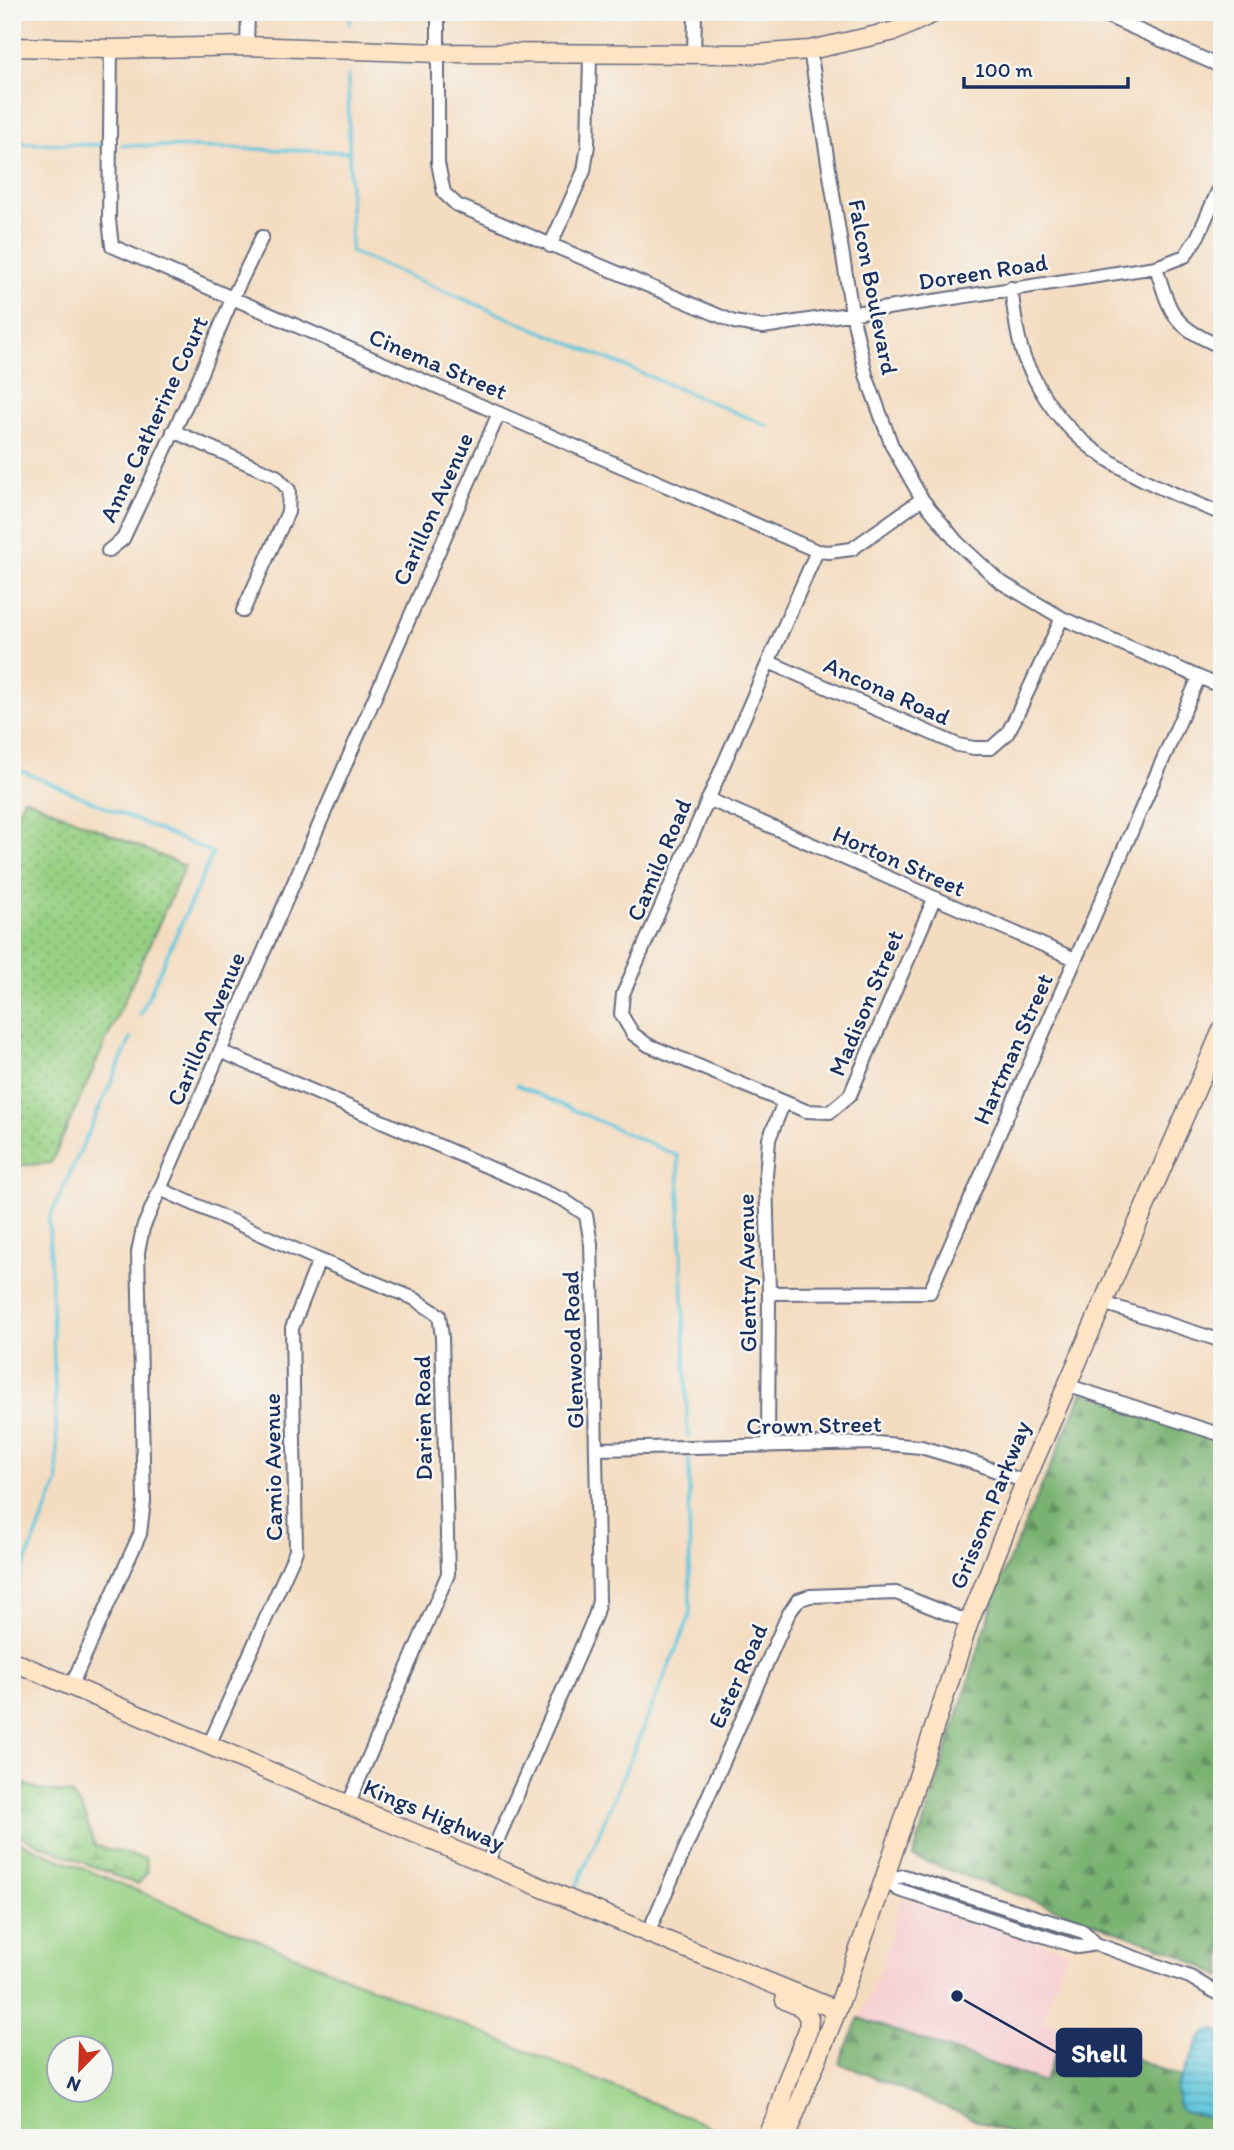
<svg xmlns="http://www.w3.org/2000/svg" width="1234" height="2150" font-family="Itim,sans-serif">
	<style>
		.built { fill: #f7cfd1 }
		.grass { fill: #97d083; stroke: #598070; stroke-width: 2; fill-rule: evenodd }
		.forest { fill: url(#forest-firs); stroke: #4a7068; stroke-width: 2 }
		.wetland { fill: url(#wetland-marsh); stroke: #598070; stroke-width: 2 }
		.park { fill: url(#park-dots); stroke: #598070; stroke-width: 2 }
		.water { fill: url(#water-rules); stroke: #3d7a9c; stroke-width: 2 }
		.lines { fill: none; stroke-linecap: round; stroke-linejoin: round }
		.stream { stroke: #5fc6db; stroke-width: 3.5 }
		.street-casing { stroke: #676c80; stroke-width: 16 }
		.secondary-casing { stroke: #676c80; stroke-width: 21 }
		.street { stroke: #fff; stroke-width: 12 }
		.secondary { stroke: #ffe4c6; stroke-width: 18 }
		.labels { text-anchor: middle; stroke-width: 5; stroke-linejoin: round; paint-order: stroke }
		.street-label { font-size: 24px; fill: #1b2f5e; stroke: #f6f6f2 }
		.leader { fill: none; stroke: #1b2f5e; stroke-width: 2.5 }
		.callout-dot { fill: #1b2f5e; stroke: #f6f6f2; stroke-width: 2.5 }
		.callout { fill: #1b2f5e; stroke: #1b2f5e; stroke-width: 2.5 }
		.callout-label { font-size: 26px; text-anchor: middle; font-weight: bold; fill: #fff }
	</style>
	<defs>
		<pattern id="forest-firs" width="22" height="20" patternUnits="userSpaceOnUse" patternTransform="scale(1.75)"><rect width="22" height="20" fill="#79b271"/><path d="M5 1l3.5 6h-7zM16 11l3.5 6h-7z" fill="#629160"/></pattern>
		<pattern id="wetland-marsh" width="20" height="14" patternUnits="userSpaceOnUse" patternTransform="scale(1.75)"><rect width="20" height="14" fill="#97d083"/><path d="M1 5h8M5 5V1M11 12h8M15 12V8" fill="none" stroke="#7aa96e"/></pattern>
		<pattern id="park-dots" width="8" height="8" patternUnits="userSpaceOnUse" patternTransform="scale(1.75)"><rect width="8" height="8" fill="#97d083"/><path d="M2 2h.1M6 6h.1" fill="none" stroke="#7aa96e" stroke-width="1.8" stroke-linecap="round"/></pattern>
		<pattern id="water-rules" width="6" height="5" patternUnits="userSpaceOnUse" patternTransform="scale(1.75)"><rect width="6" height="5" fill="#5fc6db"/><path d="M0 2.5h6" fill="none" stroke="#4ea1b5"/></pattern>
	</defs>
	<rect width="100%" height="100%" fill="#f6f6f2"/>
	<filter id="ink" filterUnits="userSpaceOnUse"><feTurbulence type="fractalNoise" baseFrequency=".0143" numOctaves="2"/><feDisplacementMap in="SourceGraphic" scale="14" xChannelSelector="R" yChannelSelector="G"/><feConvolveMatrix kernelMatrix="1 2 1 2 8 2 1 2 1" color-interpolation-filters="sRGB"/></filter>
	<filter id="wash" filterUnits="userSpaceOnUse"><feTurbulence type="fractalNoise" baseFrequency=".00686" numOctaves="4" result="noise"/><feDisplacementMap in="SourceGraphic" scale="28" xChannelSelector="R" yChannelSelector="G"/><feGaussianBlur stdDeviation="1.57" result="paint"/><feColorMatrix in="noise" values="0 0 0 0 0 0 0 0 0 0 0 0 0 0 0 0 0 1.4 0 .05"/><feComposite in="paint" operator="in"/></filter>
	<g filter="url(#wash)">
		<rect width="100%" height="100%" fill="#f4dcc0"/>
		<path class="built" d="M 901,1897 L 1067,1951 L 1043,2021 L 1065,2030 L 1045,2082 L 859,2018 L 884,1962 Z"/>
		<path class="grass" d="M 12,1839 L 733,2136 L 12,2138 ZM 60,2048 L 102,2048 L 102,2090 L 60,2090 Z"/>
		<path class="forest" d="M 1083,1392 L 1222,1439 L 1222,1977 L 1177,1953 L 913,1857 L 999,1584 Z
			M 859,2018 L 1044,2082 L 1065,2030 L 1181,2077 L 1176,2088 L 1209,2117 L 1222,2119 L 1222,2138 L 1020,2138 L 839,2063 Z"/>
		<path class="wetland" d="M 12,1780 L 40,1790 L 71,1794 L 82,1808 L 95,1846 L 145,1858 L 148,1871 L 138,1885 L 15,1834 L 12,1827 Z"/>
		<path class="park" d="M 24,798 L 185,866 L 51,1163 L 12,1166 L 12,825 Z"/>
		<path class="water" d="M 1214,2029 L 1222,2034 L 1222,2119 L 1184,2112 L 1179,2106 L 1176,2088 L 1200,2039 L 1207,2032 Z"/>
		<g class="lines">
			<path class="stream" d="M 350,24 L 350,12
				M 348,76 L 351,252 L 768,426
				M 122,145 L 350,152
				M 12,220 L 16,206 L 19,143 L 102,145
				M 12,767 L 213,853 L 140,1015
				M 517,1085 L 678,1156 L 688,1437
				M 12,1596 L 58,1482 L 49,1220 L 131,1038
				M 577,1886 L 690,1616 L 689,1458"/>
		</g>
	</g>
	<g filter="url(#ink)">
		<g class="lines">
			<g class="street-casing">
				<path id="street" d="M 438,12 L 438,163 L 444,193 L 457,205 L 734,322 L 763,327 L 1156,267 L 1185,256 L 1198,236 L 1222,182
					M 1098,12 L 1222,67
					M 247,46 L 248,12
					M 111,49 L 109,220 L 112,246 L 817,551 L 829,552 L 852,549 L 922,499
					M 810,50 L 852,313 L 866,375 L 892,446 L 922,499 L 957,542 L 999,581 L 1062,618 L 1222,687
					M 694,54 L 695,12
					M 550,246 L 584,171 L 588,145 L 590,55
					M 1156,267 C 1171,316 1173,326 1222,347
					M 1011,288 C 1014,309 1016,331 1022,351 C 1024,360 1029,368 1033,376 C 1071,456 1146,482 1222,514
					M 173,431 L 276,476 L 289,490 L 288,512 L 243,611
					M 108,551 L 123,539 L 198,380 L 232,299 L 262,237
					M 817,551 L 623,994 L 621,1014 L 633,1034 L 648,1045 L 806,1111 L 830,1112 L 850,1095 L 934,899
					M 769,662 L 958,745 L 974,748 L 991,748 L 1007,734 L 1014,721 L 1062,618
					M 708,799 L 1075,959
					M 220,1051 L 564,1200 L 586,1215 L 591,1244 L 594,1356 L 599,1601 L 595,1616 L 487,1864
					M 160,1189 L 319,1260 L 413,1298 L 439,1315 L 442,1337 L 448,1574 L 348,1805
					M 769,1293 L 930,1292 L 1199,677
					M 1103,1303 L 1222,1341
					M 1066,1385 L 1222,1435
					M 768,1446 L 769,1293 L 766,1176 L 769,1139 L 784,1102
					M 597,1449 L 876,1443 L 921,1447 L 978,1464 L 1025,1482
					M 71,1686 L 140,1534 L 144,1501 L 138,1252 L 143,1228 L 499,413
					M 209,1745 L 296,1551 L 292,1328 L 319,1260
					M 884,1880 L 904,1876 L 1084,1932 L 1096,1944 L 1190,1977 L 1222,1996
					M 884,1880 L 899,1890 L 1078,1947 L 1096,1944
					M 648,1933 L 788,1615 L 798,1600 L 810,1596 L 896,1593 L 969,1622"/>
			</g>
			<g class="secondary-casing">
				<path id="secondary" d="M 12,47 L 111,49 L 247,46 L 438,53 L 753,54 L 810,50 L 895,31 L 936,12
					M 12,1661 L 648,1933 L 837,2010
					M 776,2117 L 785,2086 L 808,2030 L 809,2018 L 803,2008 L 785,2000
					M 765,2138 L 781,2107
					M 785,2138 L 837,2010 L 884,1880 L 969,1622 L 1025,1482 L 1222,1030"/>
			</g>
			<use href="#street" class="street"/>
			<use href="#secondary" class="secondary"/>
		</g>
	</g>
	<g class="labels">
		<g class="street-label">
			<text transform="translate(983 272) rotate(-9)" y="8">Doreen Road</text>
			<text transform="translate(873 287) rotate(79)" y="8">Falcon Boulevard</text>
			<text transform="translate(438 364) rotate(23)" y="8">Cinema Street</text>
			<text transform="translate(154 419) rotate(-65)" y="8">Anne Catherine Court</text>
			<text transform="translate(433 509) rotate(-66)" y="8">Carillon Avenue</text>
			<text transform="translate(887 691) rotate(24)" y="8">Ancona Road</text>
			<text transform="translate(659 860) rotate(-67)" y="8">Camilo Road</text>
			<text transform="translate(899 861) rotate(24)" y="8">Horton Street</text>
			<text transform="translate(866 1003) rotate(-67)" y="8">Madison Street</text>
			<text transform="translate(206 1029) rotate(-67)" y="8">Carillon Avenue</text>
			<text transform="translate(1013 1049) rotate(-66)" y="8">Hartman Street</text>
			<text transform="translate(747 1273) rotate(-91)" y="8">Glentry Avenue</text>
			<text transform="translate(573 1350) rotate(-92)" y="8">Glenwood Road</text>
			<text transform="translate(423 1418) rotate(-91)" y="8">Darien Road</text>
			<text transform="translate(814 1425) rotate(-1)" y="8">Crown Street</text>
			<text transform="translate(273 1467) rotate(-91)" y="8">Camio Avenue</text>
			<text transform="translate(990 1505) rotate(-68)" y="8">Grissom Parkway</text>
			<text transform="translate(738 1676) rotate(-66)" y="8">Ester Road</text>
			<text transform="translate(434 1815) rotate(23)" y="8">Kings Highway</text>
		</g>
	</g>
	<path class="leader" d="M957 1996L1057 2053"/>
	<circle class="callout-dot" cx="957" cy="1996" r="7"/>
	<rect class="callout" x="1057" y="2029" width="84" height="47" rx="7"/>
	<g class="callout-label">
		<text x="1099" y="2062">Shell</text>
	</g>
	<rect width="1234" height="2150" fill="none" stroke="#f6f6f2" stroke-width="42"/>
	<g transform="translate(80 2069) rotate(203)"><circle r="33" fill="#f6f6f2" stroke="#9ea6b7" stroke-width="2"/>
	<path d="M0-5L12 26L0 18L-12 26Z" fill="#c8321e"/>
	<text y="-10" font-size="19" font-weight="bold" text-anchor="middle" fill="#1b2f5e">N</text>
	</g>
	<path d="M964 77v10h164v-10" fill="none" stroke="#1b2f5e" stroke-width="3.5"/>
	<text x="975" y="77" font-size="21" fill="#1b2f5e" stroke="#f6f6f2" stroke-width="5" paint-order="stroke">100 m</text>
</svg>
